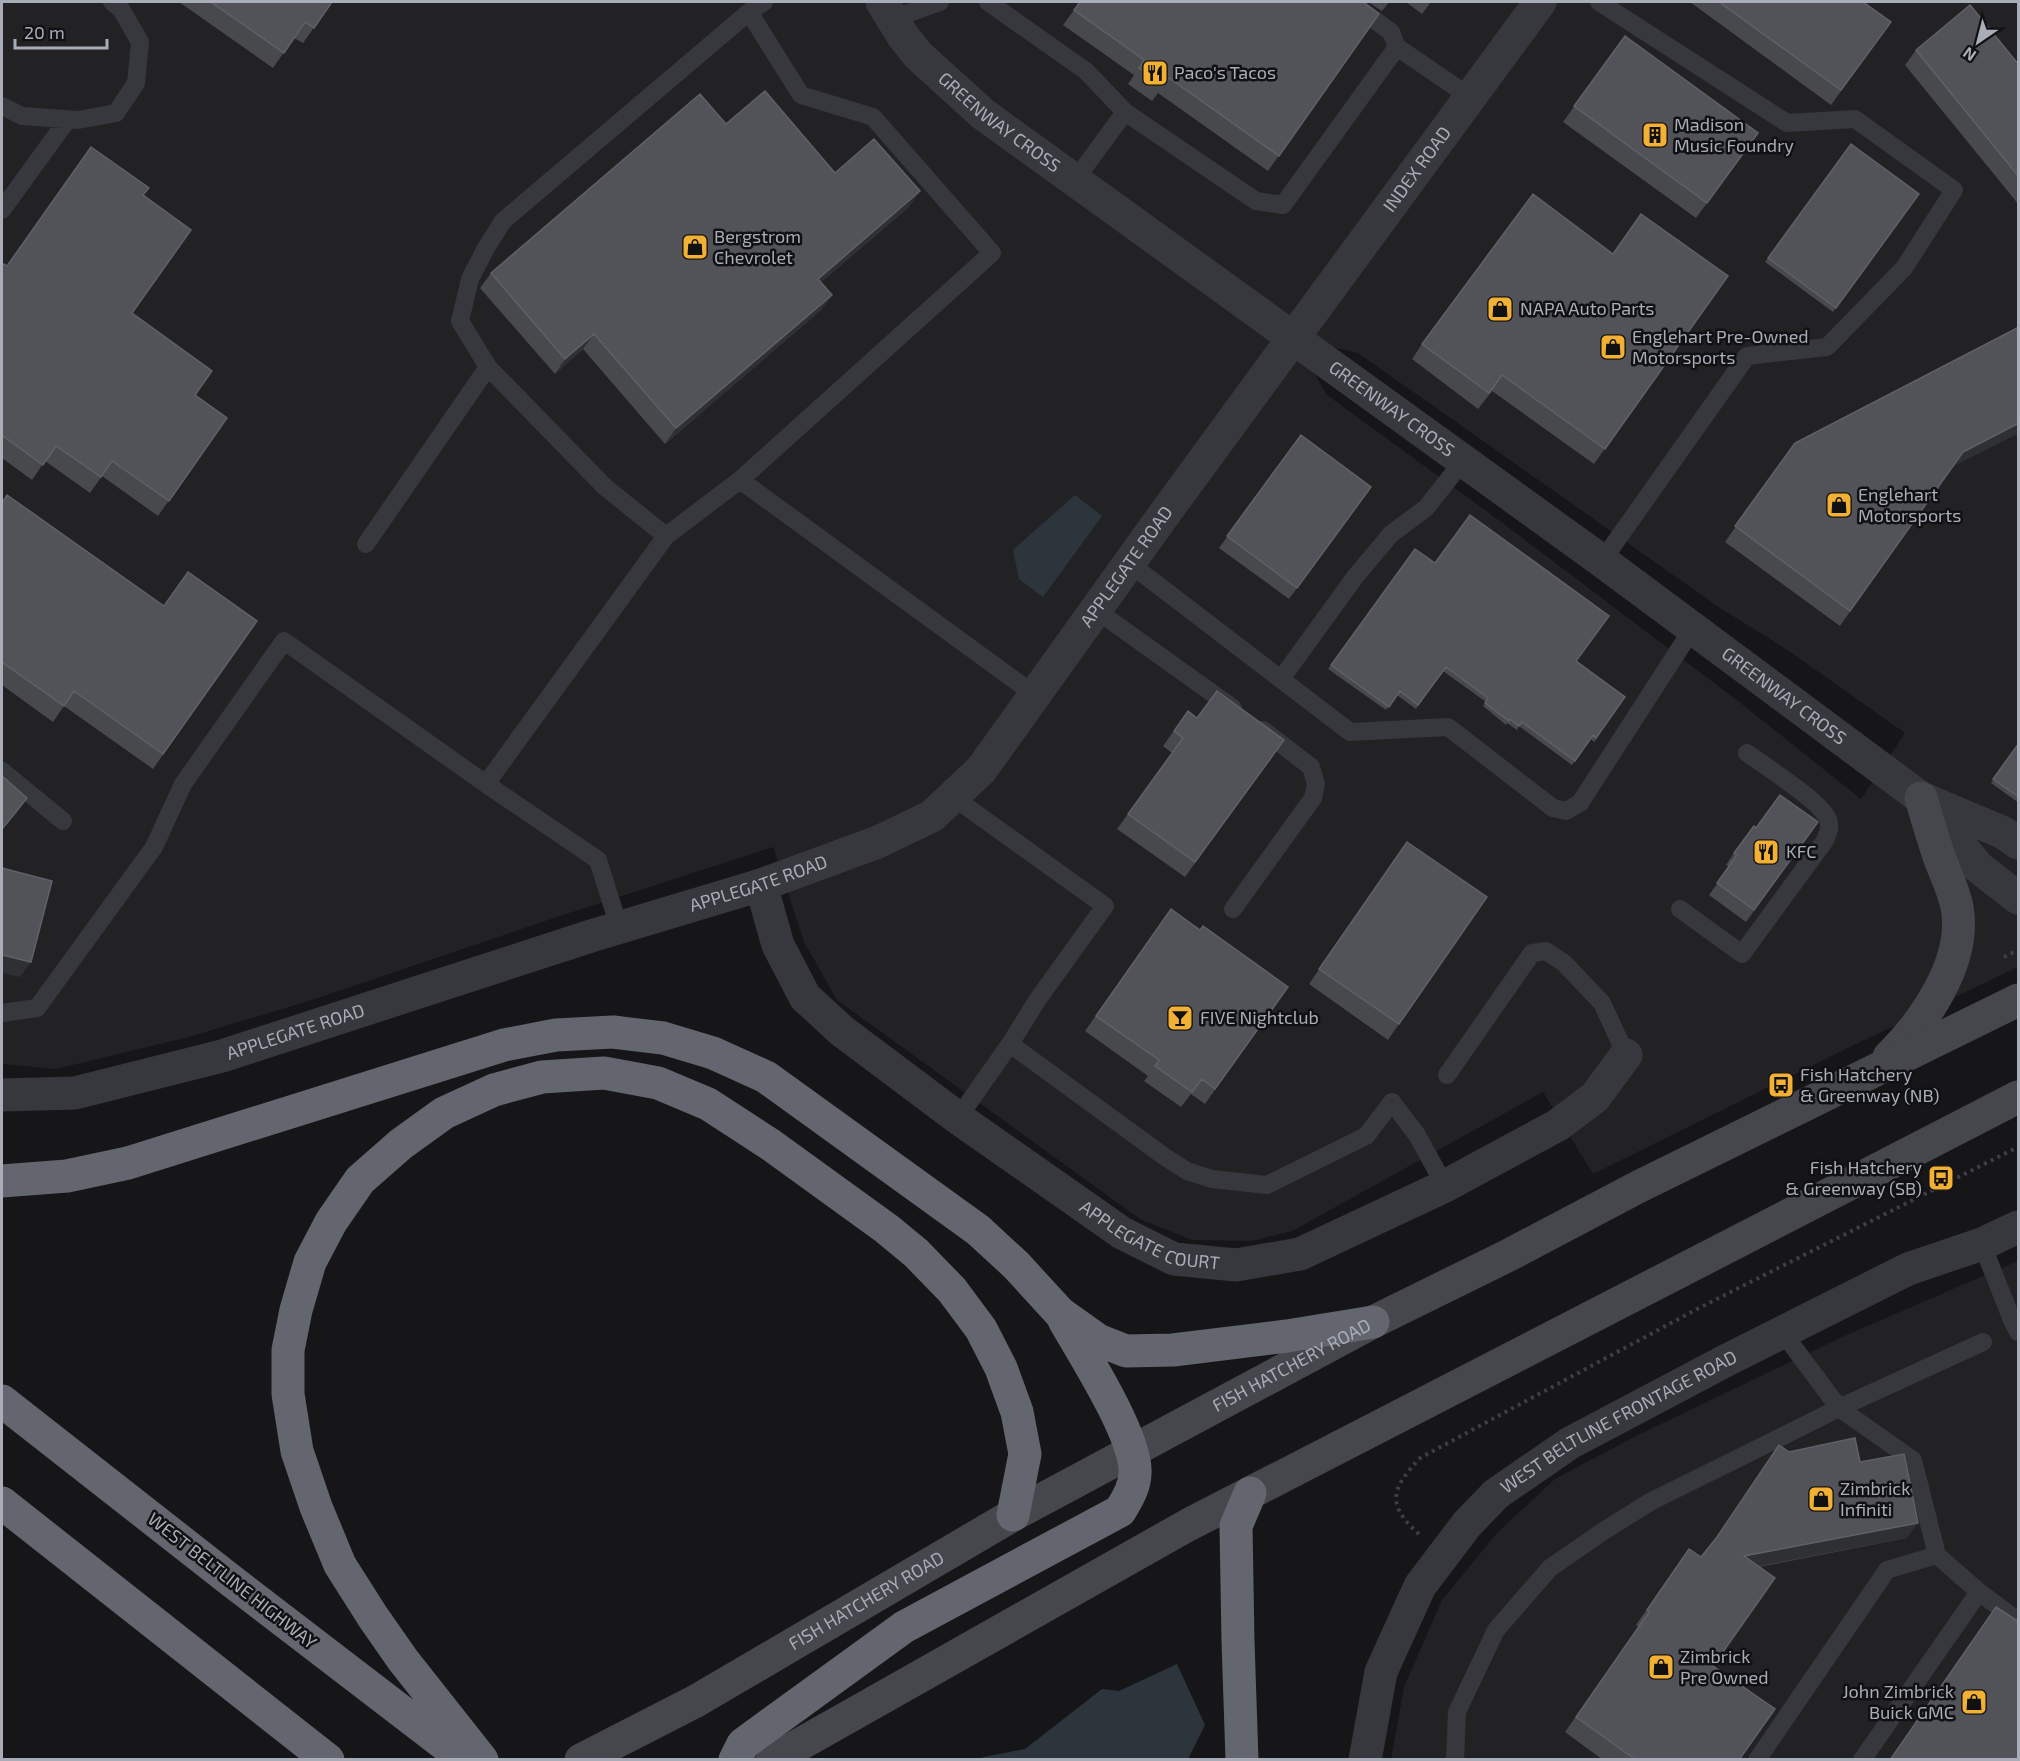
<svg xmlns="http://www.w3.org/2000/svg" width="2020" height="1761" font-family="'Exo 2',sans-serif">
	<style>
		.built { fill: #222225; fill-rule: evenodd }
		.water { fill: #2c353c }
		.lines { fill: none; stroke-linecap: round; stroke-linejoin: round }
		.path { stroke: #3d3f44; stroke-width: 4; stroke-dasharray: 3 4.5; stroke-linecap: butt }
		.service { stroke: #37383d; stroke-width: 18 }
		.minor { stroke: #37383d; stroke-width: 33 }
		.tertiary { stroke: #37383d; stroke-width: 33 }
		.secondary { stroke: #45474d; stroke-width: 33 }
		.motorway { stroke: #63666e; stroke-width: 33 }
		.wall { fill: #47494d }
		.shaded-wall { fill: #2f3033 }
		.building { fill: #525359; stroke: #5f6168; stroke-width: 1.5 }
		.labels { text-anchor: middle; stroke-width: 5; stroke-linejoin: round; paint-order: stroke }
		.poi-label { font-size: 18px; fill: #a8adb8; stroke: #111113; text-anchor: start }
		.street-label { font-size: 18px; fill: #a8adb8; stroke: #111113 }
	</style>
	<rect width="100%" height="100%" fill="#161618"/>
	<path class="built" d="M 2,2 L 2018,2 L 2018,967 L 1856,1044 L 1593,1174 L 1543,1092 L 1292,1231 L 1252,1241 L 1192,1240 L 1140,1219 L 837,1000 L 804,942 L 773,847 L 560,916 L 312,1000 L 189,1037 L 56,1069 L 2,1064 ZM 1294,338 L 1358,353 L 1720,608 L 1786,649 L 1905,733 L 1861,799 L 1738,701 L 1504,524 L 1327,395 Z
		M 2018,1261 L 2018,1759 L 1391,1760 L 1404,1687 L 1442,1600 L 1497,1533 L 1555,1479 L 1634,1437 L 1844,1336 Z"/>
	<path class="water" d="M 1075,495 L 1102,516 L 1043,597 L 1019,579 L 1013,550 Z
		M 1177,1664 L 1205,1725 L 1188,1759 L 980,1759 L 984,1757 L 1025,1749 L 1102,1689 L 1119,1691 Z"/>
	<g class="lines">
		<path class="path" d="M 2004,957 L 2018,950
			M 1419,1534 C 1385,1504 1392,1488 1420,1458 L 1699,1308 L 2018,1147"/>
		<path class="service" d="M 764,2 L 749,12 L 801,95 L 873,117 L 992,253 L 740,480 L 1035,695
			M 988,2 L 1086,71 L 1125,112 L 1075,180
			M 1350,2 L 1391,32 L 1397,47
			M 1599,2 L 1787,123 L 1855,119 L 1954,190 L 1904,268 L 1827,347 L 1747,356 L 1602,561
			M 892,19 L 940,2
			M 2,106 L 22,116 L 78,120 L 116,113 L 136,83 L 140,42 L 121,9 L 112,2
			M 1125,112 L 1256,201 L 1283,205 L 1397,47 L 1470,97
			M 2,210 L 68,119
			M 666,536 L 605,487 L 488,367 L 460,321 L 470,279 L 486,248 L 503,221 L 749,12
			M 366,544 L 488,367
			M 1129,563 L 1350,732 L 1448,727 L 1553,808 L 1566,811 L 1580,803 L 1693,628
			M 1096,610 L 1233,708
			M 1281,679 L 1355,577 L 1391,534 L 1426,508 L 1463,461
			M 2,771 L 63,821
			M 953,797 L 1105,906 L 1038,999 L 1010,1044
			M 1233,909 L 1313,798 L 1316,784 L 1311,767 L 1263,730
			M 1680,909 L 1742,954 L 1824,842 C 1828,834 1831,828 1828,819 C 1819,800 1766,767 1747,753
			M 619,927 L 598,860 L 486,784 L 666,536 L 740,480
			M 2,1013 L 37,1008 L 154,847 L 183,784 L 284,641 L 486,784
			M 1447,1075 L 1532,953 L 1546,951 L 1564,963 L 1602,1003 L 1626,1055
			M 958,1118 L 1010,1044 L 1165,1157 L 1187,1171 L 1212,1179 L 1267,1185 L 1366,1136 L 1392,1102 L 1417,1135 L 1445,1186
			M 1982,1244 L 2012,1320 L 2018,1332
			M 1783,1333 L 1839,1408 L 1913,1460 L 1937,1555 L 1979,1592 L 2018,1621
			M 1455,1760 L 1457,1712 L 1496,1630 L 1550,1568 L 1602,1532 L 1650,1502 L 1839,1408 L 1983,1342
			M 1757,1760 L 1887,1570 L 1937,1555
			M 1862,1760 L 1979,1592"/>
		<g class="minor">
			<path id="s1" d="M 1294,337 L 1540,2"/>
			<path id="s2" d="M 761,885 L 778,945 L 805,997 L 842,1031 L 958,1118 L 1122,1233 L 1174,1259 L 1236,1265 L 1300,1254 L 1445,1186 L 1558,1125 L 1595,1097 L 1626,1055"/>
		</g>
		<g class="tertiary">
			<path id="s3" d="M 882,2 L 903,36 L 918,55 L 983,114 L 1602,561 L 1921,798 L 2004,833 L 2018,843"/>
			<path d="M 1924,801 L 1978,867 L 2018,898"/>
			<path id="s4" d="M 2,1095 L 75,1093 L 222,1056 L 591,936 L 761,885 L 878,842 L 932,816 L 981,770 L 1168,509 L 1294,337"/>
			<path id="s5" d="M 1365,1760 L 1381,1672 L 1420,1586 L 1467,1524 L 1496,1494 L 1570,1443 L 1727,1360 L 1908,1269 L 1982,1244 L 2018,1227"/>
		</g>
		<g class="secondary">
			<path d="M 1889,1057 C 1925,1021 1967,961 1957,907 C 1954,891 1946,875 1940,859 C 1933,839 1927,818 1921,798"/>
			<path id="s6" d="M 581,1760 L 696,1701 L 1013,1515 L 1373,1322 L 1507,1256 L 1638,1187 L 2018,1000"/>
			<path d="M 772,1760 L 1188,1525 L 2018,1097"/>
		</g>
		<path class="motorway" d="M 2,1181 L 67,1176 L 128,1163 L 504,1045 L 556,1035 L 613,1032 L 663,1038 L 713,1053 L 766,1077 L 978,1230 L 1016,1265 L 1060,1313 L 1098,1340 L 1126,1351 L 1173,1350 L 1287,1336 L 1373,1322
			M 2,1401 L 229,1579 L 465,1760
			M 2,1503 L 328,1760
			M 482,1760 L 403,1660 L 373,1617 L 340,1565 L 316,1507 L 297,1451 L 288,1394 L 288,1350 L 296,1310 L 310,1262 L 331,1222 L 360,1180 L 401,1144 L 444,1113 L 494,1090 L 542,1077 L 604,1073 L 658,1083 L 708,1104 L 771,1145 L 887,1229 L 916,1253 L 952,1290 L 981,1329 L 1001,1368 L 1017,1412 L 1025,1454 L 1013,1515
			M 735,1760 L 743,1744 L 904,1627 L 1120,1511 C 1128,1498 1136,1485 1135,1469 C 1133,1431 1084,1355 1064,1320
			M 1242,1760 L 1238,1641 L 1236,1526 L 1250,1493"/>
	</g>
	<path class="wall" d="M 179,2 L 332,2 L 303,43 L 294,38 L 273,68 Z
		M 1080,2 L 1379,14 L 1268,171 L 1158,93 L 1152,101 L 1128,84 L 1134,75 L 1063,25 Z
		M 1368,2 L 1389,2 L 1382,11 Z
		M 1406,2 L 1431,2 L 1422,14 Z
		M 1690,2 L 1863,2 L 1891,22 L 1831,105 Z
		M 1625,36 L 1748,148 L 1696,218 L 1563,122 Z
		M 1916,50 L 2019,65 L 2019,205 L 1905,65 Z
		M 726,124 L 909,207 L 821,282 L 832,295 L 821,310 L 665,444 L 583,349 L 555,374 L 480,288 L 491,273 Z
		M 1851,144 L 1919,194 L 1833,312 L 1765,262 Z
		M 143,195 L 132,314 L 196,395 L 227,418 L 158,516 L 102,476 L 90,493 L 45,461 L 32,480 L 2,458 L 2,265 L 7,266 Z
		M 1613,254 L 1728,276 L 1594,464 L 1492,391 L 1478,409 L 1412,359 L 1422,344 Z
		M 1301,435 L 1371,487 L 1289,599 L 1219,548 Z
		M 1795,443 L 1952,467 L 1840,626 L 1725,542 Z
		M 2,503 L 164,606 L 257,621 L 153,769 L 64,706 L 53,722 L 2,685 Z
		M 1415,549 L 1576,661 L 1625,697 L 1594,742 L 1591,739 L 1572,765 L 1519,726 L 1517,730 L 1507,723 L 1506,725 L 1483,706 L 1486,702 L 1443,671 L 1416,709 L 1397,695 L 1386,710 L 1328,669 Z
		M 1188,711 L 1197,718 L 1284,740 L 1185,877 L 1117,829 L 1172,753 L 1163,746 Z
		M 2019,743 L 2019,803 L 1991,783 Z
		M 1818,822 L 1746,922 L 1709,895 L 1729,867 L 1726,865 L 1734,853 L 1756,828 Z
		M 1407,842 L 1487,897 L 1388,1040 L 1309,984 Z
		M 1171,909 L 1200,930 L 1288,987 L 1205,1104 L 1191,1094 L 1181,1107 L 1144,1081 L 1148,1076 L 1085,1031 Z
		M 1789,1452 L 1860,1462 L 1907,1538 L 1759,1567 L 1713,1666 L 1739,1760 L 1603,1760 L 1565,1732 L 1639,1627 L 1636,1625 L 1689,1549 L 1701,1557 Z"/>
	<path class="shaded-wall" d="M 920,191 L 909,207 L 807,294 L 818,279 Z
		M 832,295 L 821,310 L 665,444 L 676,428 Z
		M 594,334 L 583,349 L 555,374 L 565,359 Z
		M 2019,423 L 2019,433 L 1952,467 L 1840,626 L 1963,452 Z
		M 27,798 L 17,813 L 2,831 L 2,829 Z
		M 2,955 L 31,962 L 20,977 L 2,973 Z
		M 1918,1523 L 1907,1538 L 1734,1571 L 1744,1556 Z"/>
	<path class="building" d="M 211,2 L 332,2 L 314,28 L 305,22 L 284,53 Z
		M 1080,2 L 1363,2 L 1379,14 L 1279,156 L 1169,78 L 1163,85 L 1139,68 L 1144,60 L 1074,10 Z
		M 1719,2 L 1863,2 L 1891,22 L 1841,90 Z
		M 1970,5 L 2019,65 L 2019,177 L 1916,50 Z
		M 1625,36 L 1758,133 L 1707,203 L 1574,106 Z
		M 765,91 L 835,173 L 874,139 L 920,191 L 818,279 L 832,295 L 676,428 L 594,334 L 565,359 L 491,273 L 700,94 L 726,124 Z
		M 1851,144 L 1919,194 L 1836,308 L 1768,258 Z
		M 91,147 L 149,188 L 143,195 L 191,230 L 132,313 L 212,371 L 195,395 L 227,418 L 169,501 L 112,461 L 101,477 L 56,446 L 43,465 L 2,435 L 2,265 L 2,266 L 4,264 L 7,266 Z
		M 1533,194 L 1613,254 L 1641,214 L 1728,276 L 1605,449 L 1502,375 L 1489,393 L 1422,344 Z
		M 2019,327 L 2019,423 L 1963,452 L 1850,611 L 1735,526 L 1795,443 Z
		M 1301,435 L 1371,487 L 1297,588 L 1227,536 Z
		M 7,495 L 164,606 L 188,572 L 257,621 L 163,754 L 74,691 L 64,706 L 2,662 L 2,503 Z
		M 1470,515 L 1609,616 L 1576,661 L 1625,697 L 1596,738 L 1593,735 L 1575,761 L 1522,722 L 1519,726 L 1510,719 L 1509,721 L 1485,703 L 1488,698 L 1446,667 L 1418,705 L 1400,691 L 1389,707 L 1331,665 L 1415,549 L 1435,563 Z
		M 1217,691 L 1284,740 L 1195,862 L 1128,814 L 1183,738 L 1174,731 L 1188,711 L 1197,718 Z
		M 2019,743 L 2019,797 L 1993,779 Z
		M 2,776 L 27,798 L 2,829 Z
		M 1780,795 L 1818,822 L 1754,910 L 1717,883 L 1737,855 L 1734,853 L 1754,826 L 1756,828 Z
		M 1407,842 L 1487,897 L 1399,1024 L 1319,969 Z
		M 2,868 L 52,881 L 31,962 L 2,955 Z
		M 1171,909 L 1200,930 L 1203,926 L 1288,987 L 1215,1089 L 1202,1079 L 1192,1092 L 1155,1066 L 1159,1060 L 1096,1016 Z
		M 1855,1438 L 1860,1462 L 1904,1454 L 1918,1523 L 1744,1556 L 1775,1578 L 1713,1666 L 1775,1709 L 1739,1760 L 1636,1760 L 1576,1717 L 1649,1612 L 1647,1610 L 1689,1549 L 1701,1557 L 1717,1537 L 1779,1445 L 1789,1452 Z
		M 1996,1607 L 2019,1622 L 2019,1760 L 1890,1760 Z"/>
	<defs>
		<g id="restaurant-square" transform="scale(1.35)"><rect x="-9" y="-9" width="18" height="18" rx="4" fill="#f2b134" stroke="#111113"/><path d="M-5-6h1v4h1v-4h1v4h1v-4h1v5L-1.5 .5V6h-2V.5L-5-1ZM5-6V6H3V1.5H1.5Q1.5-4 5-6Z" fill="#111"/></g>
		<g id="building-square" transform="scale(1.35)"><rect x="-9" y="-9" width="18" height="18" rx="4" fill="#f2b134" stroke="#111113"/><path d="M-4-6H4V6H1V3H-1V6H-4ZM-2.5-4.3h1.7v1.8h-1.7ZM.8-4.3h1.7v1.8H.8ZM-2.5-1h1.7V.8h-1.7ZM.8-1h1.7V.8H.8Z" fill="#111"/></g>
		<g id="shop-square" transform="scale(1.35)"><rect x="-9" y="-9" width="18" height="18" rx="4" fill="#f2b134" stroke="#111113"/><path d="M-5-2.5h2.3a2.7 3.5 0 0 1 5.4 0H5L5.5 6h-11ZM-1.5-2.5h3a1.5 2.3 0 0 0-3 0Z" fill="#111"/></g>
		<g id="bar-square" transform="scale(1.35)"><rect x="-9" y="-9" width="18" height="18" rx="4" fill="#f2b134" stroke="#111113"/><path d="M-6-5H6L.8 .8V4.5H3.5V6h-7V4.5H-.8V.8Z" fill="#111"/></g>
		<g id="bus-square" transform="scale(1.35)"><rect x="-9" y="-9" width="18" height="18" rx="4" fill="#f2b134" stroke="#111113"/><path d="M-5-6H5V4H4V6H2V4H-2V6H-4V4H-5ZM-3.5-4V0h7V-4ZM-3.5 1.2v1.5H-2V1.2ZM2 1.2v1.5H3.5V1.2Z" fill="#111"/></g>
	</defs>
	<g fill-rule="evenodd">
		<use href="#restaurant-square" x="1155" y="73"/>
		<use href="#building-square" x="1655" y="135"/>
		<use href="#shop-square" x="695" y="247"/>
		<use href="#shop-square" x="1500" y="309"/>
		<use href="#shop-square" x="1613" y="347"/>
		<use href="#shop-square" x="1839" y="505"/>
		<use href="#restaurant-square" x="1766" y="852"/>
		<use href="#bar-square" x="1180" y="1018"/>
		<use href="#bus-square" x="1781" y="1085"/>
		<use href="#bus-square" x="1941" y="1178"/>
		<use href="#shop-square" x="1821" y="1499"/>
		<use href="#shop-square" x="1661" y="1667"/>
		<use href="#shop-square" x="1974" y="1702"/>
	</g>
	<g class="labels">
		<g class="poi-label">
			<text x="1174" y="79">Paco's Tacos</text>
			<text x="1674" y="131">Madison<tspan x="1674" dy="21">Music Foundry</tspan></text>
			<text x="714" y="243">Bergstrom<tspan x="714" dy="21">Chevrolet</tspan></text>
			<text x="1520" y="315">NAPA Auto Parts</text>
			<text x="1632" y="343">Englehart Pre-Owned<tspan x="1632" dy="21">Motorsports</tspan></text>
			<text x="1858" y="501">Englehart<tspan x="1858" dy="21">Motorsports</tspan></text>
			<text x="1786" y="858">KFC</text>
			<text x="1200" y="1024">FIVE Nightclub</text>
			<text x="1800" y="1081">Fish Hatchery<tspan x="1800" dy="21">&amp; Greenway (NB)</tspan></text>
			<text x="1922" y="1174" text-anchor="end">Fish Hatchery<tspan x="1922" dy="21">&amp; Greenway (SB)</tspan></text>
			<text x="1840" y="1495">Zimbrick<tspan x="1840" dy="21">Infiniti</tspan></text>
			<text x="1680" y="1663">Zimbrick<tspan x="1680" dy="21">Pre Owned</tspan></text>
			<text x="1954" y="1698" text-anchor="end">John Zimbrick<tspan x="1954" dy="21">Buick GMC</tspan></text>
		</g>
		<g class="street-label">
			<text dy="6" stroke="none"><textPath href="#s3" startOffset="170">GREENWAY CROSS</textPath></text>
			<text dy="6" stroke="none"><textPath href="#s1" startOffset="208">INDEX ROAD</textPath></text>
			<text dy="6" stroke="none"><textPath href="#s3" startOffset="656">GREENWAY CROSS</textPath></text>
			<text dy="6" stroke="none"><textPath href="#s4" startOffset="1292">APPLEGATE ROAD</textPath></text>
			<text dy="6" stroke="none"><textPath href="#s3" startOffset="1142">GREENWAY CROSS</textPath></text>
			<text dy="6" stroke="none"><textPath href="#s4" startOffset="788">APPLEGATE ROAD</textPath></text>
			<text dy="6" stroke="none"><textPath href="#s4" startOffset="302">APPLEGATE ROAD</textPath></text>
			<text dy="6" stroke="none"><textPath href="#s2" startOffset="544">APPLEGATE COURT</textPath></text>
			<text dy="6" stroke="none"><textPath href="#s6" startOffset="813">FISH HATCHERY ROAD</textPath></text>
			<text dy="6" stroke="none"><textPath href="#s5" startOffset="446">WEST BELTLINE FRONTAGE ROAD</textPath></text>
			<text transform="translate(232 1581) rotate(38)" y="6">WEST BELTLINE HIGHWAY</text>
			<text dy="6" stroke="none"><textPath href="#s6" startOffset="327">FISH HATCHERY ROAD</textPath></text>
		</g>
	</g>
	<rect width="2020" height="1761" fill="none" stroke="#a8adb8" stroke-width="6"/>
	<g transform="translate(1978 42) rotate(215)" stroke="#111113" stroke-width="4.5" paint-order="stroke">
	<path d="M0-4.5L10 22L0 15L-10 22Z" fill="#a8adb8"/>
	<text y="-9" font-size="16" font-weight="bold" text-anchor="middle" fill="#a8adb8">N</text>
	</g>
	<path d="M15 39v9h92v-9" fill="none" stroke="#a8adb8" stroke-width="3"/>
	<text x="24" y="39" font-size="18" fill="#a8adb8" stroke="#111113" stroke-width="4.5" paint-order="stroke">20 m</text>
</svg>
